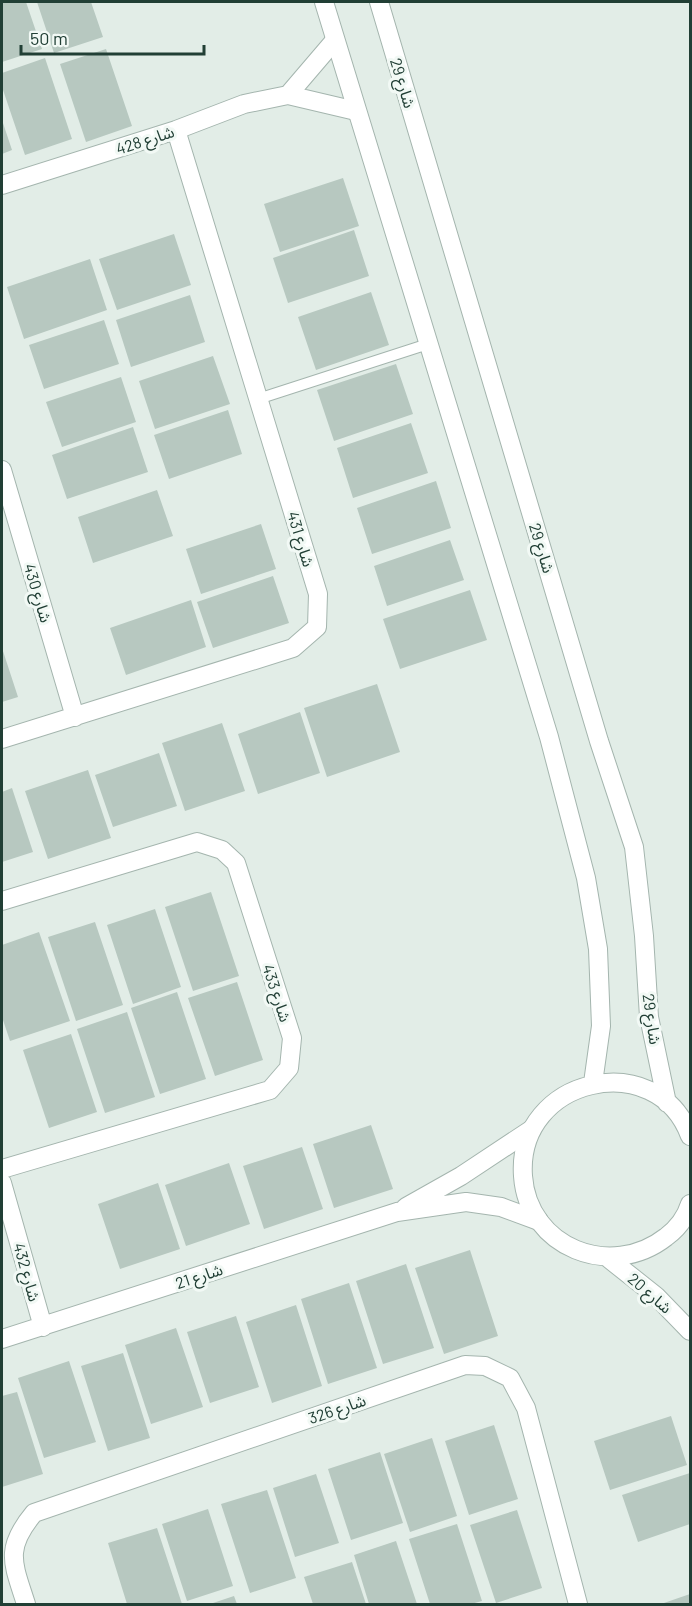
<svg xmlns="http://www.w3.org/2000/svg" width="692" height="1606" font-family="Barlow,'Noto Sans Arabic',sans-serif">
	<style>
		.building { fill: #b7c8c0 }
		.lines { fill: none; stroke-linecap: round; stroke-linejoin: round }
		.service-casing { stroke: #a4b5ae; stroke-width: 12 }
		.minor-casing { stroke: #a4b5ae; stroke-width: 20 }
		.tertiary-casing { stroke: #a4b5ae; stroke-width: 20 }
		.service { stroke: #fff; stroke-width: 10 }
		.minor { stroke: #fff; stroke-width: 18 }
		.tertiary { stroke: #fff; stroke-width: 18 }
		.labels { text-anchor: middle; stroke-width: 6; stroke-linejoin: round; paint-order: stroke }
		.street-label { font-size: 16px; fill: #213f35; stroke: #f2f9f5 }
	</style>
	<rect width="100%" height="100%" fill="#e2ede7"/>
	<path class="building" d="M 2,2 L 26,2 L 42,49 L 2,62 Z
		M 37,2 L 91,2 L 103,37 L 54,53 Z
		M 106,49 L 132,126 L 86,142 L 60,64 Z
		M 45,58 L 72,139 L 25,155 L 2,87 L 2,73 Z
		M 2,120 L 12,150 L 2,154 Z
		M 343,178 L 359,226 L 280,252 L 264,204 Z
		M 354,230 L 369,276 L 288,303 L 273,258 Z
		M 174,234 L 191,285 L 117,310 L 99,259 Z
		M 90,259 L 107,310 L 24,339 L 7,287 Z
		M 371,292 L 389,345 L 316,370 L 298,317 Z
		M 190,295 L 205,342 L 131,367 L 116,320 Z
		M 104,320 L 119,364 L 44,389 L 29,345 Z
		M 213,356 L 230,404 L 155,429 L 139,381 Z
		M 396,364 L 413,414 L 334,441 L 317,390 Z
		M 121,377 L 136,422 L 62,447 L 46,402 Z
		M 228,410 L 242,454 L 169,479 L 154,435 Z
		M 411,423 L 428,473 L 353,498 L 337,448 Z
		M 133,427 L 148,472 L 67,499 L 52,455 Z
		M 436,481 L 451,528 L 372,554 L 357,508 Z
		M 157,490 L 173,536 L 93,563 L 78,517 Z
		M 261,524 L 276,569 L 201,594 L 186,549 Z
		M 450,540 L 464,580 L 387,606 L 374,566 Z
		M 273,576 L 289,623 L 213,648 L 197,602 Z
		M 470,590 L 487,640 L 400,669 L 383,619 Z
		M 191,600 L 206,647 L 126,675 L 110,628 Z
		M 2,648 L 18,697 L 2,702 Z
		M 377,684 L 400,752 L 327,777 L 304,708 Z
		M 300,712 L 320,773 L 258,794 L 238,734 Z
		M 222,723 L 245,791 L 185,811 L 162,743 Z
		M 159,753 L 177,806 L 113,827 L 95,775 Z
		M 88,770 L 111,838 L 48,859 L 25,791 Z
		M 12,788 L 33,852 L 2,862 L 2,792 Z
		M 211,892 L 239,976 L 193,991 L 165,907 Z
		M 155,909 L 181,987 L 133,1004 L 107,925 Z
		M 95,922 L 123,1005 L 76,1021 L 48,937 Z
		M 39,932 L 70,1021 L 10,1041 L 2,1017 L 2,945 Z
		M 237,982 L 263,1060 L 215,1076 L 188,998 Z
		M 177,992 L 206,1079 L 160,1094 L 131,1008 Z
		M 127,1012 L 155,1097 L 105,1113 L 77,1029 Z
		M 71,1034 L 97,1112 L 49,1128 L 23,1050 Z
		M 371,1125 L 393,1189 L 334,1208 L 313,1144 Z
		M 302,1147 L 323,1209 L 264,1229 L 243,1166 Z
		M 229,1163 L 250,1224 L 186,1246 L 165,1185 Z
		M 158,1183 L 180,1249 L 120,1269 L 98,1204 Z
		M 470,1250 L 498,1336 L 444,1354 L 415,1268 Z
		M 406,1264 L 434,1348 L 383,1364 L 356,1281 Z
		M 349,1283 L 377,1368 L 328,1384 L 301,1299 Z
		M 296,1305 L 322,1386 L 272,1403 L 246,1322 Z
		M 236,1316 L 259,1387 L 210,1403 L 187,1332 Z
		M 176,1328 L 203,1407 L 151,1424 L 125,1345 Z
		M 123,1353 L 150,1438 L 108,1451 L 81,1366 Z
		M 69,1361 L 96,1442 L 44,1458 L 18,1378 Z
		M 17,1392 L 43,1474 L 2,1487 L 2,1396 Z
		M 671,1416 L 687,1465 L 610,1490 L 594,1441 Z
		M 494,1425 L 518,1499 L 469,1515 L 445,1441 Z
		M 432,1438 L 457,1516 L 410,1532 L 384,1454 Z
		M 380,1452 L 403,1523 L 351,1540 L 328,1469 Z
		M 690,1473 L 690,1524 L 638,1542 L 622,1495 Z
		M 316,1474 L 339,1543 L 295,1557 L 273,1488 Z
		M 267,1490 L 296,1578 L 250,1593 L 221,1504 Z
		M 208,1509 L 233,1586 L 187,1601 L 162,1524 Z
		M 517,1510 L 542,1588 L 496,1603 L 470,1525 Z
		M 457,1524 L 482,1601 L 471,1604 L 430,1604 L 409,1539 Z
		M 157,1528 L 182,1604 L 127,1604 L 108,1543 Z
		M 396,1541 L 417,1604 L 369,1604 L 354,1555 Z
		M 352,1562 L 366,1604 L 313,1604 L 304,1577 Z
		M 690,1594 L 690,1604 L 661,1604 Z
		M 234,1596 L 237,1604 L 210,1604 Z"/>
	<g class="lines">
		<g class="service-casing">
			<path id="service" d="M 258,399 L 428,344"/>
		</g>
		<g class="minor-casing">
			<path id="minor" d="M 288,95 L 335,40
				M 2,185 L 176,130 L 244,104 L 288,95 L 356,111
				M 2,470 L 75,717
				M 2,739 L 293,648 L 317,627 L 318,594 L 176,130
				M 2,901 L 197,842 L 222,850 L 236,863 L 292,1038 L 289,1068 L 270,1090 L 2,1169
				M 2,1183 L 43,1327
				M 406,1207 L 461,1176 L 532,1129
				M 2,1339 L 397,1212 L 466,1202 L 501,1207 L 539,1221
				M 26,1604 C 13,1563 4,1549 34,1513 L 465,1365 L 485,1366 L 510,1378 L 526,1408 L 578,1604"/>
		</g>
		<g class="tertiary-casing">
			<path id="tertiary" d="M 324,2 L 549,737 L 586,878 L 598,949 L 601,1026 L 593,1083
				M 379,2 L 599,741 L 634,847 L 644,936 L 649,1017 L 667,1103
				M 690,1136 C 657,1046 516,1077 523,1176 C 528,1248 611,1280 666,1237 C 677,1229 686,1217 690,1204
				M 608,1258 L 656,1296 L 690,1331"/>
		</g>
		<use href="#service" class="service"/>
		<use href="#minor" class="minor"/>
		<use href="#tertiary" class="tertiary"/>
	</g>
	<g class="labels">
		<g class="street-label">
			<text transform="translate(403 83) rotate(73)" y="6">شارع 29</text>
			<text transform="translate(145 140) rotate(-18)" y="6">شارع 428</text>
			<text transform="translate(301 539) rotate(73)" y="6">شارع 431</text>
			<text transform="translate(542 548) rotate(73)" y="6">شارع 29</text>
			<text transform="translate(38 593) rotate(73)" y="6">شارع 430</text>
			<text transform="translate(277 993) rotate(72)" y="6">شارع 433</text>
			<text transform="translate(652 1019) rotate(82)" y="6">شارع 29</text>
			<text transform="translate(27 1272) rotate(74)" y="6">شارع 432</text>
			<text transform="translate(199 1276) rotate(-18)" y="6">شارع 21</text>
			<text transform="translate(650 1293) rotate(41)" y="6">شارع 20</text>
			<text transform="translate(337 1409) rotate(-19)" y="6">شارع 326</text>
		</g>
	</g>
	<rect width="692" height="1606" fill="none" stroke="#213f35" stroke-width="6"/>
	<path d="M21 45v9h183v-9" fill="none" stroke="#213f35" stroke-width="3"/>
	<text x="30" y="45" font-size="18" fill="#213f35" stroke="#f2f9f5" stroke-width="4.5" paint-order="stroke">50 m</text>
</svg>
